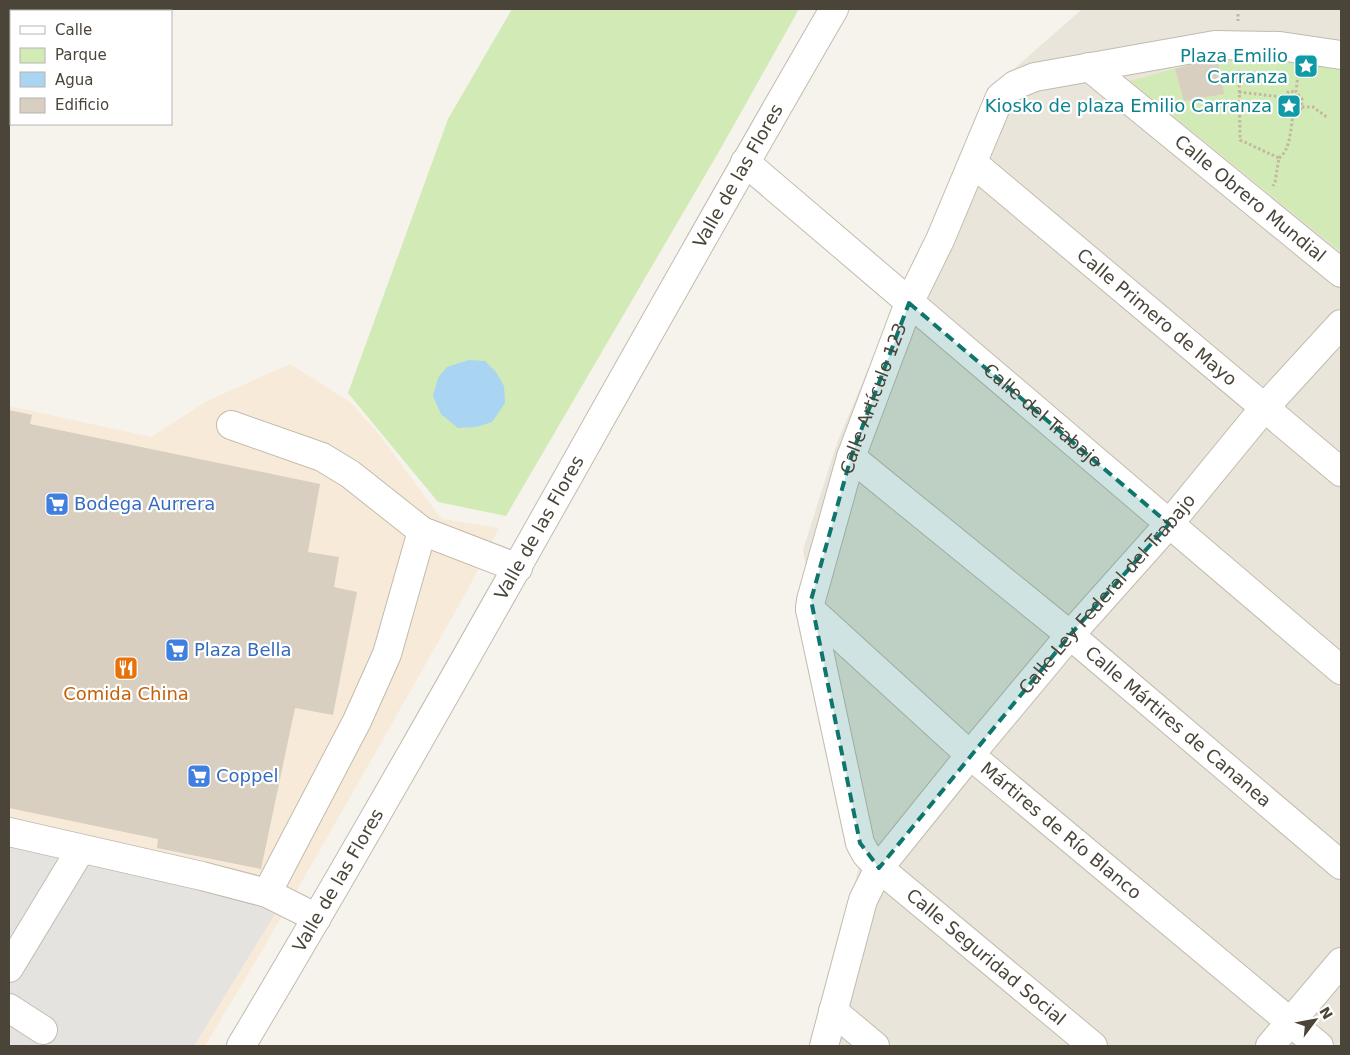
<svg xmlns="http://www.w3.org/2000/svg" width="1350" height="1055" font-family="'DejaVu Sans',sans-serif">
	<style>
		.residential { fill: #eae5da }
		.commercial { fill: #f7ead8 }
		.green { fill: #d2eab5 }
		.parking { fill: #e5e3e0 }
		.water { fill: #a9d4f2 }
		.building { fill: #d8cfc1 }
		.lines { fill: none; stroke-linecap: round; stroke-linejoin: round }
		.minor-casing { stroke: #c2bbae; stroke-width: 30 }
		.path { stroke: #c4b79f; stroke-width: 3; stroke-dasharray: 2.5 2.5; stroke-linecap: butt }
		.minor { stroke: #fff; stroke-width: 28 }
		.marked { fill: #0f766e; fill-opacity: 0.2; stroke: #0f766e; stroke-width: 4; stroke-dasharray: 10 6; stroke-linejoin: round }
		.labels { text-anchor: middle; stroke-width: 4.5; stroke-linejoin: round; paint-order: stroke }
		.culture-label { font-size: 18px; fill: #0d838f; stroke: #fff; text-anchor: end }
		.street-label { font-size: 18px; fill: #4b4439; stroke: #fff }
		.shop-label { font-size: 18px; fill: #366cbe; stroke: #fff; text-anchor: start }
		.food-label { font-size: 18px; fill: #c56008; stroke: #fff }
	</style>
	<rect width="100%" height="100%" fill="#f6f3ec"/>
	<path class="residential" d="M 1082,9 L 1341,9 L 1341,1046 L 811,1046 L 863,852 L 818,632 L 803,550 L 837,443 L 900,293 L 997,84 Z"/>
	<path class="commercial" d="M 290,364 L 350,402 L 378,433 L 437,513 L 443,519 L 499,528 L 467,591 L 369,764 L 263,949 L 205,1046 L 9,1046 L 9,406 L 151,437 L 207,401 Z"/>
	<path class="green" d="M 512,9 L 799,9 L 721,148 L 506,516 L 438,502 L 348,393 L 448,119 Z
		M 1256,46 L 1341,63 L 1341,252 L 1130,81 Z"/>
	<path class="parking" d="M 9,836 L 216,886 L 275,914 L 194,1046 L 9,1046 Z"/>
	<path class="water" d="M 469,360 L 485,361 L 496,372 L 504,386 L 505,403 L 492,422 L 476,427 L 458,428 L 441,414 L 433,396 L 438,378 L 447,367 Z"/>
	<path class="building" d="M 1217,58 L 1224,94 L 1184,101 L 1175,69 Z
		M 9,410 L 32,415 L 30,424 L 320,484 L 308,552 L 339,557 L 334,587 L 357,592 L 333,715 L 295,708 L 261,869 L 157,848 L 158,839 L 9,808 Z"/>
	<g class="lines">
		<g class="minor-casing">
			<g id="minor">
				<path id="s1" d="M 1089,67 L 1341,273"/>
				<path id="s2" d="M 745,162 L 1341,670"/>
				<path id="s3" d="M 973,163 L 1341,472"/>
				<path d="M 231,425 L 322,457 L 350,474 L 422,531 L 518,568"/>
				<path id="s4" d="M 851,457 L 1070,635 L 1341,865"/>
				<path id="s5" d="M 810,609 L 970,755 L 1319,1046"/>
				<path d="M 9,832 L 202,876 L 267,893 L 317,918"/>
				<path d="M 267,893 L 357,721 L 387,654 L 422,531"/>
				<path d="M 9,968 L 81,849"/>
				<path d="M 9,1008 L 43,1030"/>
				<path d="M 833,1011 L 875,1046"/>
				<path id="s6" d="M 241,1046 C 445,704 634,353 834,9"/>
				<path id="s7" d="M 824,1046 L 863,900 L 879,868 L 866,854 L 860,843 L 810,609 L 811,600 L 851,457 L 909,303 L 940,240 L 1000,97 L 1015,85 L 1035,77 L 1215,45 L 1280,46 L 1341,55"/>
				<path id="s8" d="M 1093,1046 L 879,868 L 970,755 L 1070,635 L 1169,524 L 1265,407 L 1341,324"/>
				<path d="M 1270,1046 L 1341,962"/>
			</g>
		</g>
		<path class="path" d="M 1238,14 L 1238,21
			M 1239,70 L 1240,140 L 1279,158 L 1275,182 L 1273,186
			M 1239,92 L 1282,97
			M 1302,107 L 1313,107 L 1328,118
			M 1293,116 L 1285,115 L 1279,108 L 1280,101 L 1289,91 L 1296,92
			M 1279,158 C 1291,149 1290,130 1293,116 C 1301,112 1302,108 1302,99 L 1296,92 L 1298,74"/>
		<use href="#minor" class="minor"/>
	</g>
	<path class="marked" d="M 909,303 L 1169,524 L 1070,635 L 879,868 L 860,843 L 811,600 L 851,457 Z"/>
	<defs>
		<g id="sight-square" transform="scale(1.25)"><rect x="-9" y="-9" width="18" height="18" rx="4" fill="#0f9aa8" stroke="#fff"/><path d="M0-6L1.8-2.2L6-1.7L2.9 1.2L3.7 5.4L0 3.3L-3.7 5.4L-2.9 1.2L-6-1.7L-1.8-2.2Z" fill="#fff"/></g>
		<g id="supermarket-square" transform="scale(1.25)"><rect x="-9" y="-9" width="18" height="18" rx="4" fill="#3f7fe0" stroke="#fff"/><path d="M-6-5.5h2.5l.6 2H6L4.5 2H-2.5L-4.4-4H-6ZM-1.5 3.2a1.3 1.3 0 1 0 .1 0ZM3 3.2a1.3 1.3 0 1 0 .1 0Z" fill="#fff"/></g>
		<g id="restaurant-square" transform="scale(1.25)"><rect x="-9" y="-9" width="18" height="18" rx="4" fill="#e8710a" stroke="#fff"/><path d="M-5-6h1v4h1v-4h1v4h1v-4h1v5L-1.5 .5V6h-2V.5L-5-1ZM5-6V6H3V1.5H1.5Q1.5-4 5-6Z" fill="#fff"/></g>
	</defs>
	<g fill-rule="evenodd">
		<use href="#sight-square" x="1306" y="66"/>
		<use href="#sight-square" x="1289" y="106"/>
		<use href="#supermarket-square" x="57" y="504"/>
		<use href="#supermarket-square" x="177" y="650"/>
		<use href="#restaurant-square" x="126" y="668"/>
		<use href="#supermarket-square" x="199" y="776"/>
	</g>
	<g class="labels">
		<g class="culture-label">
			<text x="1288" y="62">Plaza Emilio<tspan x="1288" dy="21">Carranza</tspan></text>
			<text x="1272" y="112">Kiosko de plaza Emilio Carranza</text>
		</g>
		<g class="street-label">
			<text dy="6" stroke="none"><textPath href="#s6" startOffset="1002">Valle de las Flores</textPath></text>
			<text dy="6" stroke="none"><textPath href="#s1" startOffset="208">Calle Obrero Mundial</textPath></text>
			<text dy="6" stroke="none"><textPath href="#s3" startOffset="240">Calle Primero de Mayo</textPath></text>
			<text dy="6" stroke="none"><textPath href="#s7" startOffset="678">Calle Artículo 123</textPath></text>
			<text dy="6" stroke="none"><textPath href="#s2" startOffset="391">Calle del Trabajo</textPath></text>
			<text dy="6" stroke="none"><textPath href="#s6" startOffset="598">Valle de las Flores</textPath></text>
			<text dy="6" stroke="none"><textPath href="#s8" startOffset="635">Calle Ley Federal del Trabajo</textPath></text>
			<text dy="6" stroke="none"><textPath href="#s4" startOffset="424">Calle Mártires de Cananea</textPath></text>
			<text dy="6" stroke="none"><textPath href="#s5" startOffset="335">Mártires de Río Blanco</textPath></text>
			<text dy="6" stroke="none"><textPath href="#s6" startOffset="192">Valle de las Flores</textPath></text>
			<text transform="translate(986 957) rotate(40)" y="6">Calle Seguridad Social</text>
		</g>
		<g class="shop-label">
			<text x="74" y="510">Bodega Aurrera</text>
			<text x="194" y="656">Plaza Bella</text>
			<text x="216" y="782">Coppel</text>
		</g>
		<g class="food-label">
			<text x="126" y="700">Comida China</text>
		</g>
	</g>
	<rect width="1350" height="1055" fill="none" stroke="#4b4439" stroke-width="20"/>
	<rect x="10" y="10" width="162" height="115" fill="#ffffff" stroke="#b7b4b0"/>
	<rect x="20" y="26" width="25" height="8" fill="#ffffff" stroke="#b7b4b0"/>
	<text x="55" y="35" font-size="15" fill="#4b4439">Calle</text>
	<rect x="20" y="48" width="25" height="15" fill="#d2eab5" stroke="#b7b4b0"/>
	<text x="55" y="60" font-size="15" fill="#4b4439">Parque</text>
	<rect x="20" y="72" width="25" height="15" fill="#a9d4f2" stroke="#b7b4b0"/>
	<text x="55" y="85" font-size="15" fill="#4b4439">Agua</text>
	<rect x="20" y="98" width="25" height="15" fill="#d8cfc1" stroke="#b7b4b0"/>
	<text x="55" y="110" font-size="15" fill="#4b4439">Edificio</text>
	<g transform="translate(1315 1020) rotate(58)" stroke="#ffffff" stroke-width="4" paint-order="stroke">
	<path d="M0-4L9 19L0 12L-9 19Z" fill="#4b4439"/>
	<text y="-8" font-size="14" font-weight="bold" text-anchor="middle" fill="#4b4439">N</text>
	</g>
</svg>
